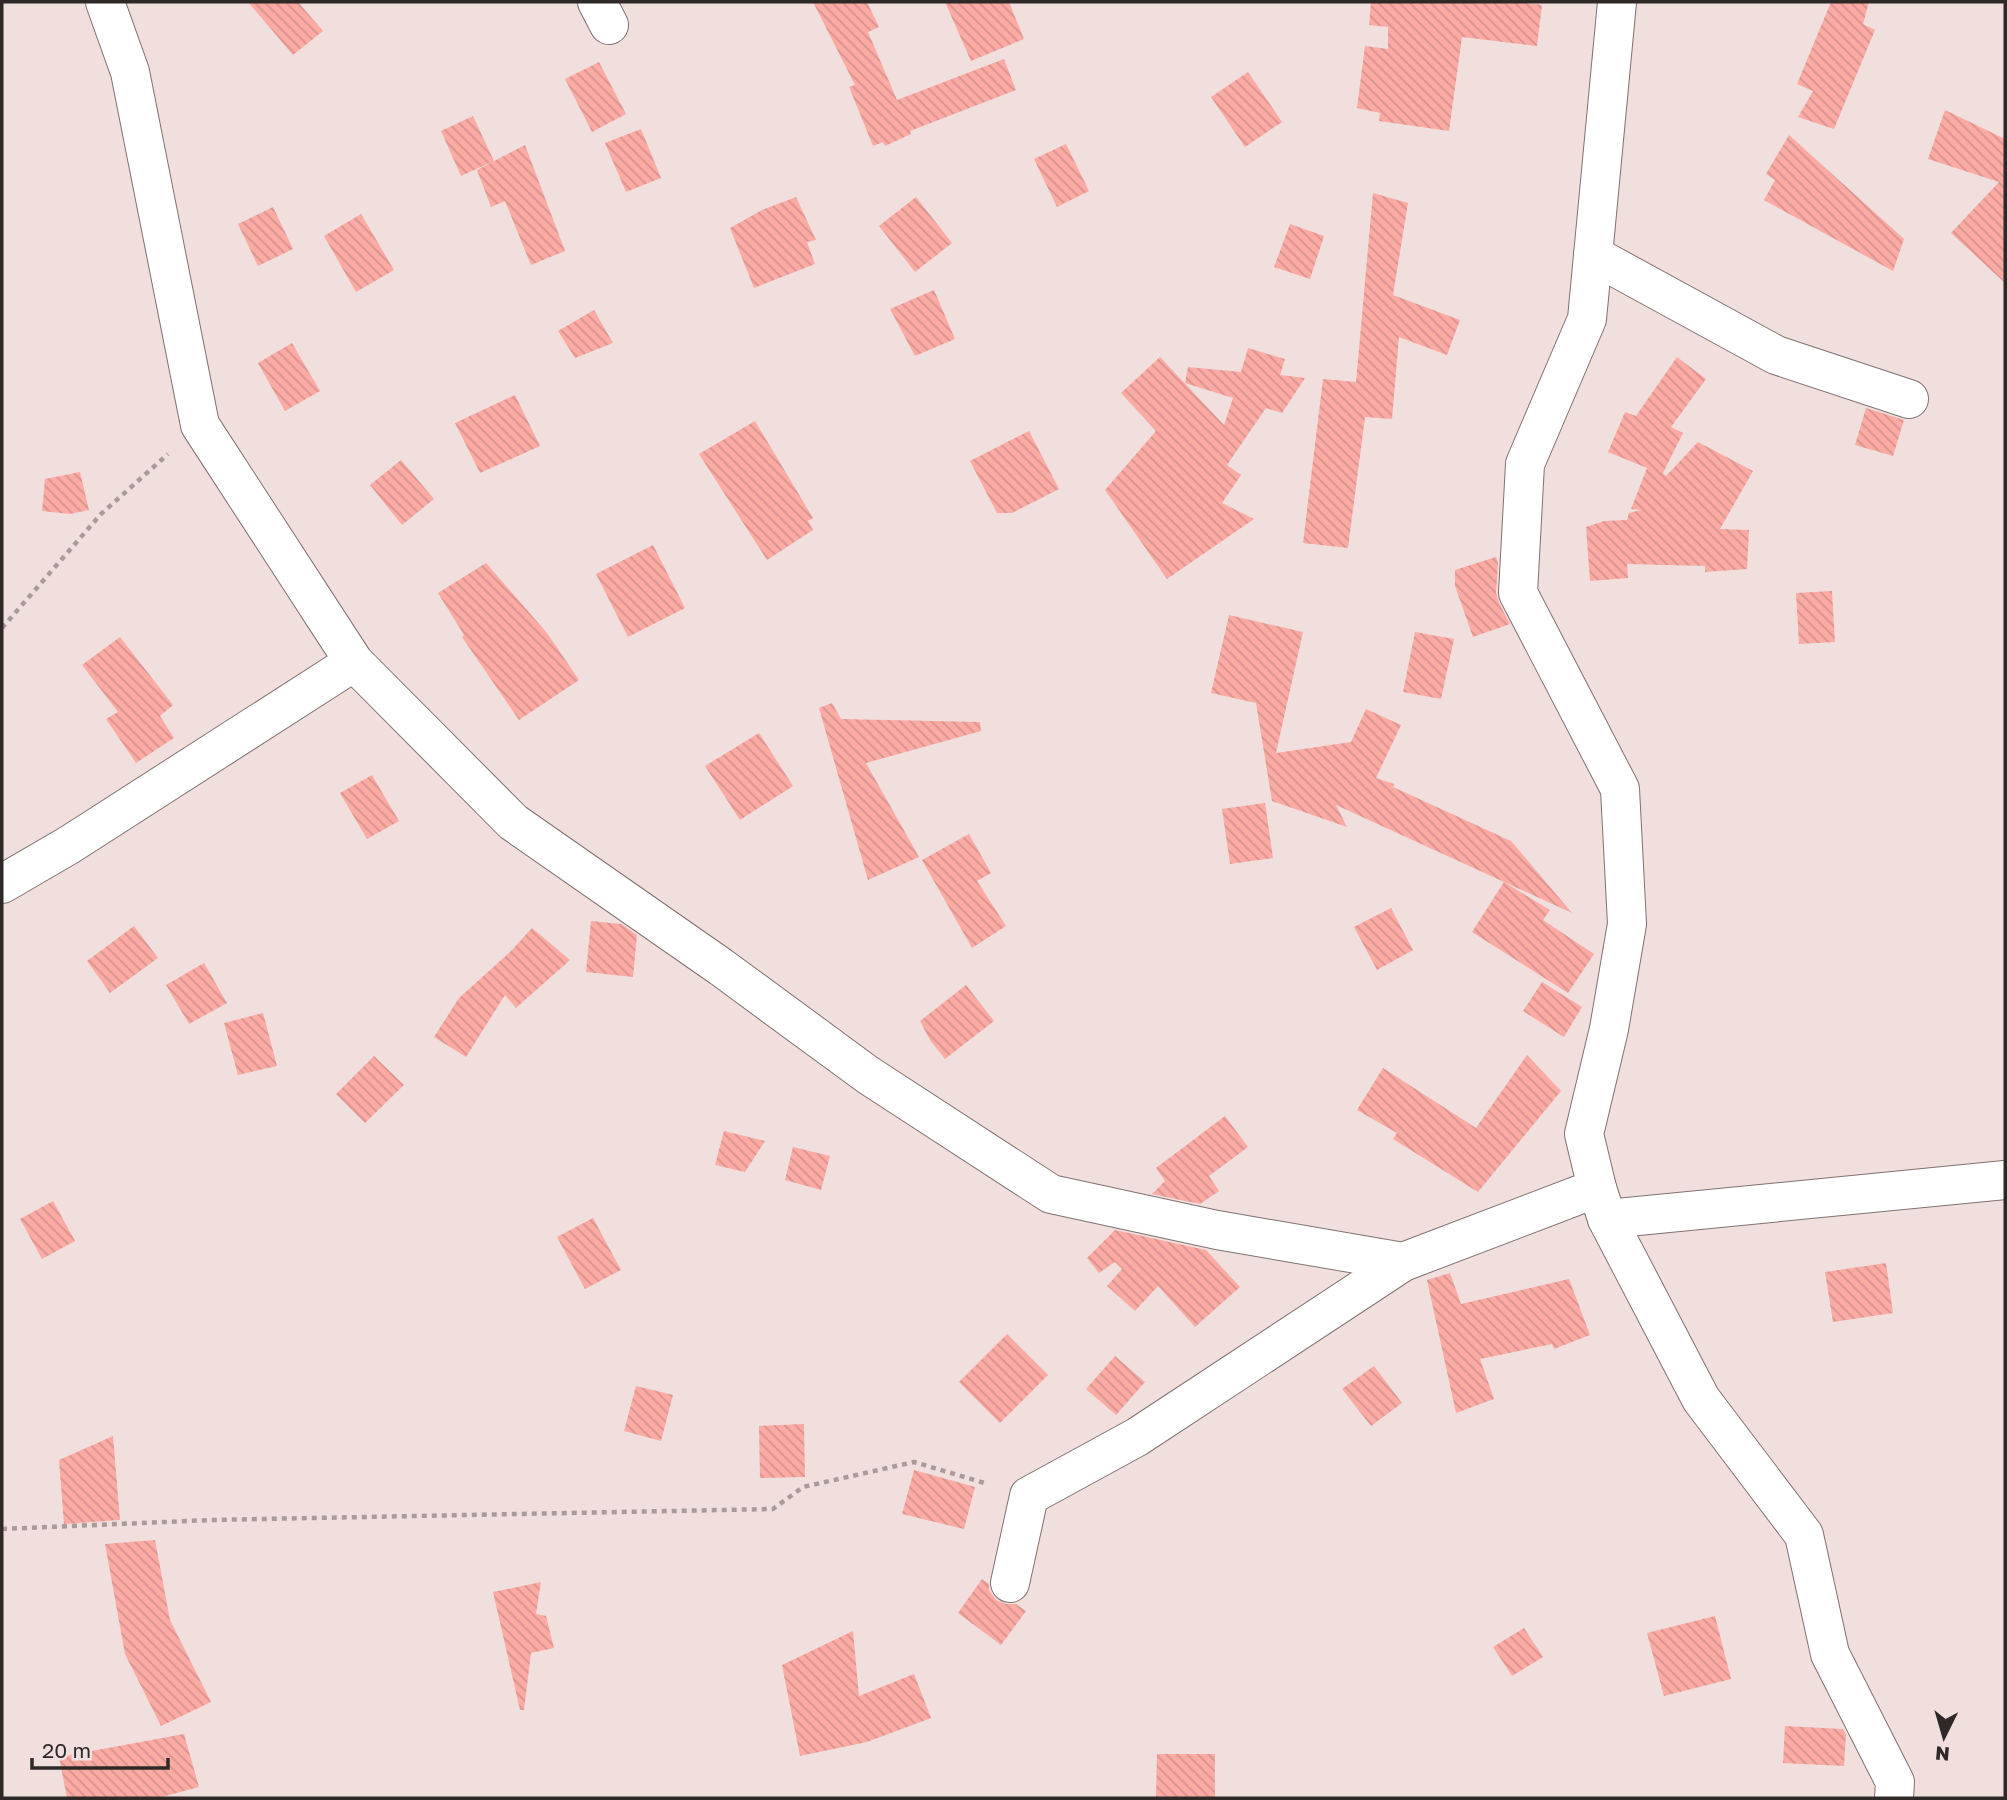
<svg xmlns="http://www.w3.org/2000/svg" width="2007" height="1800" font-family="'Golos Text',sans-serif">
	<style>
		.building { fill: url(#building-back-hatch) }
		.lines { fill: none; stroke-linecap: round; stroke-linejoin: round }
		.minor-casing { stroke: #817170; stroke-width: 40 }
		.tertiary-casing { stroke: #817170; stroke-width: 40 }
		.path { stroke: #a89b99; stroke-width: 4.5; stroke-dasharray: 5 5; stroke-linecap: butt }
		.minor { stroke: #fff; stroke-width: 38 }
		.tertiary { stroke: #fff; stroke-width: 38 }
	</style>
	<defs>
		<pattern id="building-back-hatch" width="6" height="6" patternUnits="userSpaceOnUse" patternTransform="scale(1.75)"><rect width="6" height="6" fill="#fbaaa4"/><path d="M-1 5l2 2M0 0l6 6M5-1l2 2" fill="none" stroke="#d7928d"/></pattern>
	</defs>
	<rect width="100%" height="100%" fill="#f0dfdd"/>
	<path class="building" d="M 248,2 L 298,2 L 323,31 L 293,55 Z
		M 813,2 L 867,2 L 879,27 L 868,32 L 897,100 L 1004,59 L 1016,90 L 910,131 L 911,134 L 885,146 L 883,142 L 873,146 L 849,87 L 855,85 Z
		M 945,2 L 1009,2 L 1024,39 L 971,61 Z
		M 1371,2 L 1514,2 L 1542,5 L 1537,46 L 1462,37 L 1449,131 L 1379,121 L 1380,113 L 1357,108 L 1365,46 L 1388,49 L 1388,27 L 1369,25 Z
		M 1831,2 L 1869,2 L 1863,24 L 1875,30 L 1834,129 L 1798,117 L 1813,91 L 1797,84 Z
		M 599,62 L 626,114 L 592,132 L 565,79 Z
		M 1248,72 L 1282,122 L 1245,147 L 1211,97 Z
		M 1945,110 L 2005,139 L 2005,283 L 1951,233 L 1999,182 L 1928,159 Z
		M 473,116 L 494,161 L 461,176 L 441,131 Z
		M 641,129 L 661,178 L 626,192 L 605,143 Z
		M 1789,135 L 1904,239 L 1893,271 L 1764,200 L 1775,180 L 1766,174 Z
		M 1066,144 L 1089,191 L 1057,207 L 1034,159 Z
		M 525,145 L 565,251 L 531,265 L 505,201 L 491,207 L 477,170 Z
		M 1373,193 L 1408,203 L 1393,295 L 1460,320 L 1447,355 L 1399,337 L 1392,419 L 1365,417 L 1348,548 L 1303,543 L 1323,379 L 1356,382 Z
		M 796,197 L 816,240 L 807,242 L 815,264 L 754,288 L 730,228 L 762,210 Z
		M 916,197 L 952,243 L 915,272 L 879,226 Z
		M 273,207 L 293,249 L 258,266 L 238,224 Z
		M 361,214 L 394,270 L 356,292 L 324,236 Z
		M 1290,224 L 1324,236 L 1310,279 L 1274,267 Z
		M 934,290 L 955,339 L 915,356 L 890,309 Z
		M 594,310 L 613,343 L 575,358 L 558,331 Z
		M 292,343 L 320,391 L 285,411 L 258,363 Z
		M 1248,348 L 1285,359 L 1280,375 L 1305,378 L 1282,413 L 1266,408 L 1227,465 L 1241,475 L 1222,503 L 1254,519 L 1167,579 L 1105,490 L 1156,431 L 1121,393 L 1160,357 L 1224,425 L 1233,398 L 1185,383 L 1188,367 L 1241,372 Z
		M 1677,357 L 1706,379 L 1671,427 L 1683,433 L 1663,473 L 1666,476 L 1698,442 L 1753,471 L 1720,529 L 1749,530 L 1747,569 L 1705,572 L 1705,566 L 1627,564 L 1628,578 L 1590,581 L 1586,527 L 1604,521 L 1627,520 L 1629,513 L 1641,510 L 1631,509 L 1647,468 L 1608,452 L 1625,412 L 1636,416 Z
		M 515,395 L 540,446 L 480,473 L 455,423 Z
		M 1866,408 L 1904,420 L 1893,456 L 1855,445 Z
		M 755,421 L 813,518 L 808,521 L 813,530 L 767,560 L 699,454 Z
		M 1029,431 L 1059,489 L 1012,513 L 997,513 L 970,461 Z
		M 401,460 L 434,499 L 402,525 L 370,485 Z
		M 80,472 L 89,510 L 70,514 L 42,511 L 45,479 Z
		M 653,545 L 685,608 L 628,637 L 596,574 Z
		M 1496,557 L 1498,563 L 1496,593 L 1499,603 L 1510,624 L 1473,637 L 1455,586 L 1455,570 Z
		M 486,563 L 547,633 L 579,680 L 519,720 L 462,637 L 464,635 L 438,593 Z
		M 1832,591 L 1835,642 L 1799,644 L 1796,593 Z
		M 1229,615 L 1303,632 L 1276,753 L 1351,742 L 1366,709 L 1401,725 L 1376,778 L 1394,784 L 1393,787 L 1511,841 L 1572,913 L 1336,805 L 1347,827 L 1272,801 L 1256,703 L 1211,693 Z
		M 1415,632 L 1454,639 L 1441,699 L 1403,692 Z
		M 120,637 L 173,705 L 160,716 L 174,738 L 136,763 L 106,719 L 118,712 L 82,665 Z
		M 832,703 L 841,719 L 980,722 L 981,731 L 866,763 L 919,857 L 868,880 L 819,708 Z
		M 759,733 L 793,786 L 740,820 L 705,766 Z
		M 372,775 L 399,821 L 367,839 L 340,793 Z
		M 1265,803 L 1273,858 L 1230,864 L 1222,809 Z
		M 969,834 L 991,873 L 977,881 L 1006,926 L 972,948 L 922,860 Z
		M 1504,882 L 1550,910 L 1543,920 L 1594,954 L 1568,993 L 1472,932 Z
		M 1391,908 L 1413,950 L 1377,970 L 1354,927 Z
		M 591,921 L 621,924 L 637,935 L 633,977 L 586,972 Z
		M 134,926 L 158,958 L 110,993 L 87,961 Z
		M 532,928 L 570,960 L 516,1008 L 505,995 L 466,1057 L 434,1037 L 459,998 L 511,951 Z
		M 204,963 L 227,1003 L 189,1024 L 166,985 Z
		M 1542,982 L 1582,1007 L 1564,1037 L 1523,1011 Z
		M 966,985 L 994,1021 L 945,1059 L 930,1040 L 920,1021 Z
		M 263,1013 L 277,1066 L 238,1075 L 224,1023 Z
		M 1527,1055 L 1561,1091 L 1478,1192 L 1393,1139 L 1397,1133 L 1357,1110 L 1383,1068 L 1476,1128 Z
		M 374,1056 L 404,1085 L 365,1123 L 336,1094 Z
		M 1225,1116 L 1248,1147 L 1209,1176 L 1219,1191 L 1200,1204 L 1152,1194 L 1165,1181 L 1156,1168 Z
		M 724,1131 L 765,1141 L 745,1172 L 715,1165 Z
		M 793,1147 L 830,1156 L 821,1190 L 785,1180 Z
		M 53,1201 L 75,1241 L 42,1259 L 20,1219 Z
		M 593,1218 L 621,1270 L 585,1289 L 557,1237 Z
		M 1115,1230 L 1206,1250 L 1240,1287 L 1195,1327 L 1158,1286 L 1135,1311 L 1107,1286 L 1122,1269 L 1115,1262 L 1099,1273 L 1087,1258 Z
		M 1886,1263 L 1893,1313 L 1833,1322 L 1825,1272 Z
		M 1450,1273 L 1461,1304 L 1569,1279 L 1590,1335 L 1554,1349 L 1552,1344 L 1480,1359 L 1494,1399 L 1456,1413 L 1427,1280 Z
		M 1007,1334 L 1048,1375 L 1000,1423 L 959,1382 Z
		M 1115,1356 L 1145,1382 L 1116,1415 L 1086,1389 Z
		M 1374,1366 L 1402,1403 L 1371,1426 L 1342,1389 Z
		M 636,1386 L 673,1395 L 661,1441 L 624,1431 Z
		M 804,1424 L 805,1477 L 760,1478 L 759,1426 Z
		M 113,1436 L 120,1520 L 64,1524 L 59,1460 Z
		M 914,1470 L 975,1487 L 964,1529 L 902,1514 Z
		M 155,1540 L 170,1620 L 211,1702 L 161,1726 L 125,1654 L 105,1544 Z
		M 982,1579 L 989,1584 L 989,1590 L 996,1600 L 1006,1604 L 1016,1604 L 1026,1611 L 1001,1645 L 958,1613 Z
		M 541,1582 L 536,1614 L 546,1616 L 554,1648 L 531,1653 L 524,1710 L 520,1710 L 493,1592 Z
		M 1715,1616 L 1731,1679 L 1664,1696 L 1647,1633 Z
		M 1524,1628 L 1543,1657 L 1512,1676 L 1493,1647 Z
		M 853,1631 L 859,1696 L 914,1674 L 931,1718 L 867,1742 L 800,1756 L 782,1665 Z
		M 1785,1726 L 1843,1729 L 1846,1734 L 1844,1766 L 1783,1763 Z
		M 184,1734 L 199,1787 L 158,1798 L 67,1798 L 59,1757 Z
		M 1157,1754 L 1215,1754 L 1215,1797 L 1156,1797 Z"/>
	<g class="lines">
		<g class="minor-casing">
			<path id="minor" d="M 105,2 L 130,72 L 200,425 L 354,662 L 513,822 L 721,967 L 868,1075 L 1051,1194 L 1217,1230 L 1403,1262
				M 597,2 L 609,25
				M 1593,255 L 1776,355 L 1909,399
				M 2,884 L 69,845 L 354,662
				M 1607,1219 L 2005,1180
				M 1010,1583 L 1029,1496 L 1137,1437 L 1403,1262 L 1597,1188"/>
		</g>
		<g class="tertiary-casing">
			<path id="tertiary" d="M 1617,2 L 1587,319 L 1525,464 L 1518,593 L 1620,789 L 1627,924 L 1609,1029 L 1584,1134 L 1597,1188 L 1607,1219 L 1701,1399 L 1804,1535 L 1830,1654 L 1895,1782 L 1894,1798"/>
		</g>
		<path class="path" d="M 2,628 L 101,514 L 168,454
			M 2,1529 L 211,1520 L 773,1509 L 803,1487 L 914,1462 L 988,1484"/>
		<use href="#minor" class="minor"/>
		<use href="#tertiary" class="tertiary"/>
	</g>
	<rect width="2007" height="1800" fill="none" stroke="#2e2827" stroke-width="7"/>
	<g transform="translate(1944 1737) rotate(185)" stroke="#f0dfdd" stroke-width="5" paint-order="stroke">
	<path d="M0-5L12 26L0 18L-12 26Z" fill="#2e2827"/>
	<text y="-10" font-size="19" font-weight="bold" text-anchor="middle" fill="#2e2827">N</text>
	</g>
	<path d="M32 1758v10h136v-10" fill="none" stroke="#2e2827" stroke-width="3.5"/>
	<text x="42" y="1758" font-size="21" fill="#2e2827" stroke="#f0dfdd" stroke-width="5" paint-order="stroke">20 m</text>
</svg>
